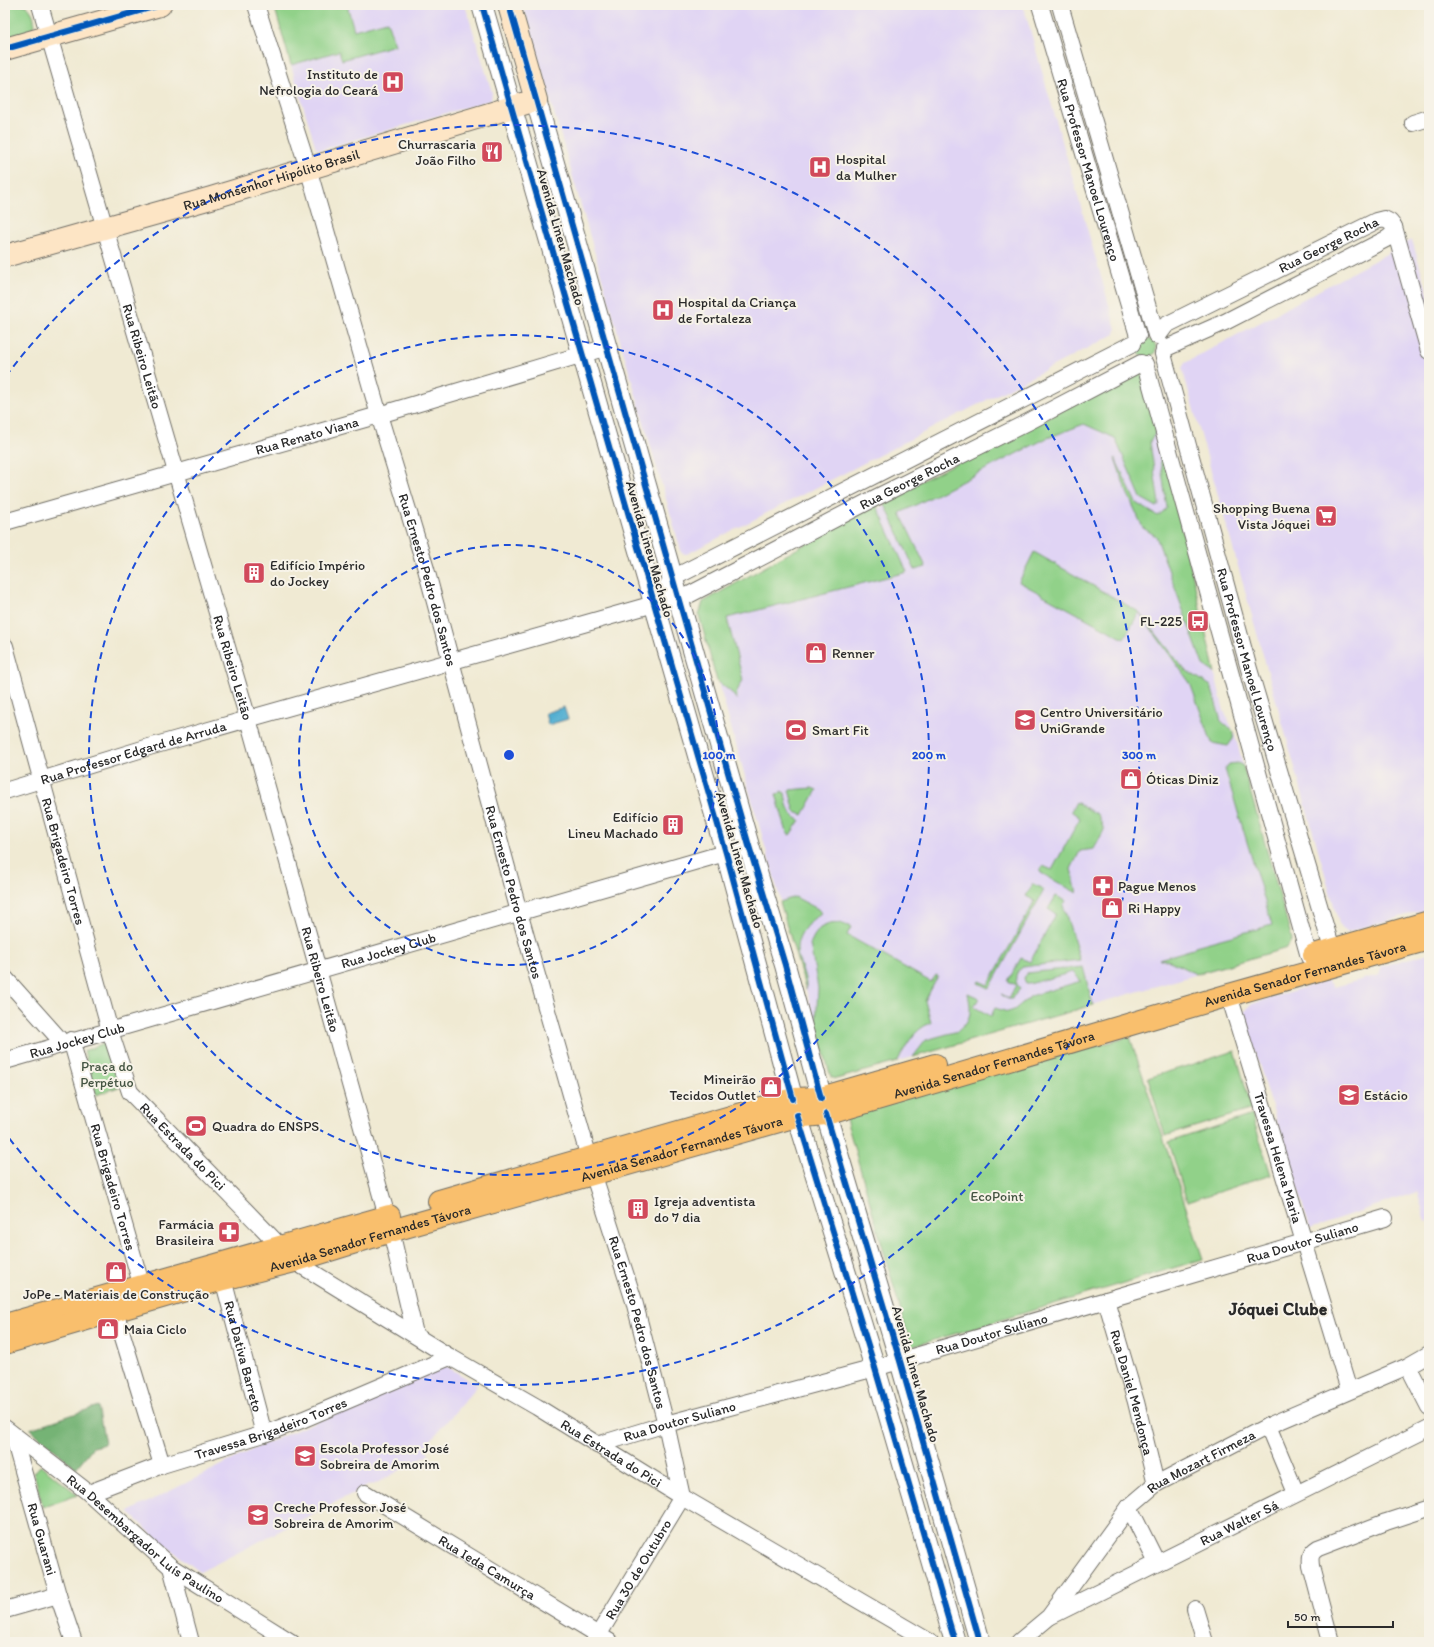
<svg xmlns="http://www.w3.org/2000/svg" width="1434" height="1647" font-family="Itim,sans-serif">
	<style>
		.built { fill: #e0d4f4 }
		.green { fill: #91d189; stroke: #5e7e5a }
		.forest { fill: #74b375; stroke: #506f50 }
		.water { fill: #53afd1; stroke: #3f6d7e }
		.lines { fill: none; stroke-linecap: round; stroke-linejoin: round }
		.minor-casing { stroke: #706e66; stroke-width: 18 }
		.tertiary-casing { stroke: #706e66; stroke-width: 22 }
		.secondary-casing { stroke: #706e66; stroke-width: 24 }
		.primary-casing { stroke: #706e66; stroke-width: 24 }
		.minor { stroke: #fff; stroke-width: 16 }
		.tertiary { stroke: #fff; stroke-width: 20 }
		.secondary { stroke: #fde5c5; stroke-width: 22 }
		.primary { stroke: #f9bf6d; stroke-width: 22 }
		.cycleway-casing { stroke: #f7f3e8; stroke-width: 8 }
		.cycleway { stroke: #0057b8; stroke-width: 6 }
		.ring { fill: none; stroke: #1d4ed8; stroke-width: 2; stroke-dasharray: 7 5 }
		.labels { text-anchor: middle; stroke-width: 4; stroke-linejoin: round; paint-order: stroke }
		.poi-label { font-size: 14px; fill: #2b2b2b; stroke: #f7f3e8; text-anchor: start }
		.street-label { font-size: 14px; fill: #2b2b2b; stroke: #f7f3e8 }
		.park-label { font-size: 14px; fill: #445442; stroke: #f7f3e8 }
		.district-label { font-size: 18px; font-weight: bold; fill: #2b2b2b; stroke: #f7f3e8 }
		.centre { fill: #1d4ed8; stroke: #f7f3e8; stroke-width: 2 }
		.ring-label { font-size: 12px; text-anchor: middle; font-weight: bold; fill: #1d4ed8; stroke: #f7f3e8; stroke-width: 4; stroke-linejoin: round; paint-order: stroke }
	</style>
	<rect width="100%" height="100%" fill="#f7f3e8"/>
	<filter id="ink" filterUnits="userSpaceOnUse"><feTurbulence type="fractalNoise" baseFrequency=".025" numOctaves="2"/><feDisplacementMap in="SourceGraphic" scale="8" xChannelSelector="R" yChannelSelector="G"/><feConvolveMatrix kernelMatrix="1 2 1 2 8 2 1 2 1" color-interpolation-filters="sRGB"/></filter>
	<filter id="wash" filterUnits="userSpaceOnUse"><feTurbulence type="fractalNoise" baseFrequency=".012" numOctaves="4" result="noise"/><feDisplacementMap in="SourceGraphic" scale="16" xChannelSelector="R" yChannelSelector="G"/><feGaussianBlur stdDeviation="0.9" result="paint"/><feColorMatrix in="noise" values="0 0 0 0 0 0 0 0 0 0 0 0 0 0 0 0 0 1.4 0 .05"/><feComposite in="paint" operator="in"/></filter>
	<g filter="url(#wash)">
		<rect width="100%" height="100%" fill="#f0ead3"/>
		<path class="built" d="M 347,5 L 465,5 L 492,92 L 491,100 L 320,150 L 316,148 L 291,65 L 339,51 L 342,60 L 354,30 Z
			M 523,5 L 1023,5 L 1116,329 L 1115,334 L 687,554 L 682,554 Z
			M 1412,240 L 1429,297 L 1429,911 L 1417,912 L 1347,932 L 1340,927 L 1182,368 L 1185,363 Z
			M 1142,370 L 1224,711 L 1234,732 L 1292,939 L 1287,948 L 913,1057 L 836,1079 L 831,1077 L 699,615 L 703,602 Z
			M 1429,953 L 1429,1220 L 1426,1221 L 1417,1192 L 1310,1228 L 1243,1013 L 1252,1004 L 1327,980 L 1334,987 L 1379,975 L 1382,966 Z
			M 446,1366 L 478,1385 L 424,1448 L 429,1454 L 428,1455 L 373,1485 L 371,1484 L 200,1572 L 156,1538 L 128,1512 L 264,1444 Z"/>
		<path class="green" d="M 5,5 L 26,5 C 34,13 37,21 31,31 L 5,39 Z
			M 274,5 L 347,5 L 354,30 L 387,21 L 395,45 L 342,60 L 339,51 L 291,65 Z
			M1138 348a9 9 0 1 1 18 0a9 9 0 1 1-18 0Z
			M 1142,370 L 1158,428 L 1150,442 L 1159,504 L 1157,507 L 1141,498 L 1115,438 L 1084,424 L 1045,439 L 900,513 L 926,567 L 915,570 L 883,500 Z
			M 1161,438 L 1215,673 L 1203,665 L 1156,536 L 1143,528 L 1125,488 L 1115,458 L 1136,503 L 1158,516 L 1167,508 L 1158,444 Z
			M 876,504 L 907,572 L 727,618 L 743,680 L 736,693 L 737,700 L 731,692 L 717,681 L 699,615 L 703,602 Z
			M 1034,552 L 1139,612 L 1184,669 L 1211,686 L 1221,721 L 1234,732 L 1233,739 L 1228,746 L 1212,743 L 1190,683 L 1139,612 L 1124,639 L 1019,582 Z
			M 1238,763 L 1243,766 L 1292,939 L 1287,948 L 1196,974 L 1170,961 L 1159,959 L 1193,949 L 1195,946 L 1272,925 L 1225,769 L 1229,764 Z
			M 812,788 L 817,790 L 803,815 L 795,812 L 789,790 Z
			M 781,791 L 785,793 C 787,805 788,815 800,820 L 790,835 L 787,833 L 776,794 L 781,793 Z
			M 1076,802 L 1098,815 L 1104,830 L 1094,849 L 1080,851 L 1071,869 L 1077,893 L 1041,873 L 1040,870 L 1043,866 L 1052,870 L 1080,818 L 1071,811 Z
			M 1033,884 L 1042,888 L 1043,892 L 991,986 L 988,988 L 978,983 L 979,981 L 988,985 L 1035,901 L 1026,896 Z
			M 1056,896 L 1066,901 L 1063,905 L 1080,960 L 1023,967 C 1014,973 1014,981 1020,989 L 1012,998 L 1006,998 L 1001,994 L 1009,998 L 1016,985 L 1008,981 L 1021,958 L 1030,962 L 1056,914 L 1048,909 Z
			M 795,897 L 818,909 L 821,913 C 807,923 793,938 798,957 C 801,968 807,978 806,990 L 780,902 Z
			M 840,923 L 851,927 L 847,935 L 931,982 L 936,975 L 938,976 L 925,1001 L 931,1023 C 913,1029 906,1047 897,1062 L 836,1079 L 831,1077 L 816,1026 L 818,988 L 810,944 L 814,936 L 820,928 L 829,924 Z
			M 1083,967 L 1093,1005 L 913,1057 L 926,1040 L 958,1031 C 973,1018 971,1011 968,993 L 979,998 L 974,1007 L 991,1016 L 995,1008 L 1008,1012 L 1014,1010 L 1031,996 L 1081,981 L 1073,972 L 1029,984 L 1026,984 L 1024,978 L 1027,973 Z
			M 1130,1037 L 1203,1259 L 911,1347 L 844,1112 Z
			M 112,1040 L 127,1084 L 96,1095 L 84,1051 Z
			M 1235,1051 L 1252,1109 L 1165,1136 L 1148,1078 Z
			M 1252,1115 L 1271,1175 L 1187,1202 L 1169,1142 Z
			M 40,1466 L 43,1467 L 78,1495 L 43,1507 L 34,1473 Z"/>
		<path class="forest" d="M 98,1406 L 105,1444 L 93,1447 L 76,1468 L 30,1429 Z"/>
		<path class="water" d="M 564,707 L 568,719 L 548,725 L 545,713 Z"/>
	</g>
	<g filter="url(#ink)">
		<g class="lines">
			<g class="minor-casing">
				<g id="minor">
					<path id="s1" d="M 40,5 L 248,719 L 391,1231 L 415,1334"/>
					<path id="s2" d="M 256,5 L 308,168 L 379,415 L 426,569 L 519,912 L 589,1158"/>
					<path id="s3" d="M 1040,5 L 1138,336"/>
					<path d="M 1060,5 L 1156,335"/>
					<path d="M 1413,123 L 1429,118"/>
					<path d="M 1394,227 L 1429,351"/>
					<path id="s4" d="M 1158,336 L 1166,325 L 1376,221 L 1384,219 L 1390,222 L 1394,227 L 1393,234 L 1388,238 L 1225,322 L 1164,349"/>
					<path id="s5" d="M 1163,354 L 1249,669 L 1335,959"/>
					<path d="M 1145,364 L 1309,957"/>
					<path id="s6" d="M 5,522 L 379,415 L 607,347"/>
					<path d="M 654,604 L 673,578 L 1132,344"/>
					<path id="s7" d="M 5,646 L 110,1031 L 130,1092 L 281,1247"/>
					<path id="s8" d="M 5,791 L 149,747 L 654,604 L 679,600 L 877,497 L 1028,422 L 1141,363"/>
					<path d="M 5,978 L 63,1043"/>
					<path id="s9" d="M 1229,995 L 1349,1390"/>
					<path id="s10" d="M 71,1040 L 142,1287"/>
					<path id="s11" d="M 5,1061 L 749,846"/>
					<path id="s12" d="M 593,1173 L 634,1301 L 666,1424 L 682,1497"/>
					<path id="s13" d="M 294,1261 L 450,1357 L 537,1407 L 682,1497 L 930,1642"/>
					<path id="s14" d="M 223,1279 L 264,1434"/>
					<path id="s15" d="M 1106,1300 L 1136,1402 L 1156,1484"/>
					<path d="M 115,1311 L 162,1465"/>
					<path d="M 1408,1366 L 1429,1407"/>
					<path d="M 1268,1426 L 1296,1493"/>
					<path id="s16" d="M 5,1428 L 89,1493 L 171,1567 L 291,1642"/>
					<path id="s17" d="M 13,1435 L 58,1595 L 74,1642"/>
					<path id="s18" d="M 597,1445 L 666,1424 L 875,1368 L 1385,1218"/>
					<path id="s19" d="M 89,1493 L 162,1465 L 264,1434 L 304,1419 L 450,1357"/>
					<path id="s20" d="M 365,1493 L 610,1642"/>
					<path d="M 1129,1507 L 1157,1563"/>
					<path d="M 171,1567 L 191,1642"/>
					<path d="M 1195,1609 L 1205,1642"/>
					<path d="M 5,1610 L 58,1595"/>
					<path id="s21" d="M 1051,1616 L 1429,1428"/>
					<path id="s22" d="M 594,1642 L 682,1497"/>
					<path id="s23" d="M 1019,1642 L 1049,1617 L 1129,1507 L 1156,1484 L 1268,1426 L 1408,1366 L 1429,1354"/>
					<path d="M 1331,1642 L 1311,1566 C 1310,1557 1310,1553 1318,1548 L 1386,1522 L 1429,1508"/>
				</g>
			</g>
			<g class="tertiary-casing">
				<path id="tertiary" d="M 482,5 L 726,853 L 797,1115 L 875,1368 L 955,1642
					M 536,100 L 749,846 L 785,965 L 826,1114 L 900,1361 L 980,1642"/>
			</g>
			<g class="secondary-casing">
				<g id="secondary">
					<path d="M 5,49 L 160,5"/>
					<path id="s24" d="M 5,256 L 211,198 L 536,100 L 509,5"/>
				</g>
			</g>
			<g class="primary-casing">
				<g id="primary">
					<path d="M 1314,955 L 1429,922"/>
					<path d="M 439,1201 L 793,1099 L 821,1098 L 935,1065"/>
					<path d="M 5,1325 L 389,1216"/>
					<path id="s25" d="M 5,1343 L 223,1279 L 294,1261 L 391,1231 L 793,1117 L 826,1114 L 1229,995 L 1429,939"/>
				</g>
			</g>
			<use href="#minor" class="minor"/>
			<use href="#tertiary" class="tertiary"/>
			<use href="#secondary" class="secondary"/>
			<use href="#primary" class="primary"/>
			<g class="cycleway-casing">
				<path id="cycleway" d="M 482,5 L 726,853 L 793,1099
					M 509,5 L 749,846 L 785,965 L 821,1098
					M 5,49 L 160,5
					M 826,1114 L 900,1361 L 980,1642
					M 797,1115 L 875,1368 L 955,1642"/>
			</g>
			<use href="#cycleway" class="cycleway"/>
		</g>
	</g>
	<g class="ring">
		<circle cx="509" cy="755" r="210"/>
		<circle cx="509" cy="755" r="420"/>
		<path d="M6 376A630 630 0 1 1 6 1134"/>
	</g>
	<defs>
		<g id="hospital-square" transform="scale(1.15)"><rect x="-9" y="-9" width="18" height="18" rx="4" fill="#d1495b" stroke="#f7f3e8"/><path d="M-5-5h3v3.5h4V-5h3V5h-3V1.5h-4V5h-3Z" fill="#fff"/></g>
		<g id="restaurant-square" transform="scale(1.15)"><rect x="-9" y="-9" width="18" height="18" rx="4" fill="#d1495b" stroke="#f7f3e8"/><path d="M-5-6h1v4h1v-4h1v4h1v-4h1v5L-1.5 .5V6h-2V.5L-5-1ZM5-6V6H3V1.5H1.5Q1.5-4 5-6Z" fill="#fff"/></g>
		<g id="supermarket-square" transform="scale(1.15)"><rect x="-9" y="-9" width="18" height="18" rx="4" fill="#d1495b" stroke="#f7f3e8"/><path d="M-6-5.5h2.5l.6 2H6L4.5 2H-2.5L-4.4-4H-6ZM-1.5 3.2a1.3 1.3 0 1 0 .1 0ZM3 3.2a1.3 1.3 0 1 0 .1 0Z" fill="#fff"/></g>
		<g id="building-square" transform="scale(1.15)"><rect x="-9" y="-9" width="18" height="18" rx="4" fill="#d1495b" stroke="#f7f3e8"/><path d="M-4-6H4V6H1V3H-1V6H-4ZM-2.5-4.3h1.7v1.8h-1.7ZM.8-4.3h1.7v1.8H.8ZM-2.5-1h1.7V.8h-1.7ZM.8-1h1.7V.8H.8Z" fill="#fff"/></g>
		<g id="bus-square" transform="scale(1.15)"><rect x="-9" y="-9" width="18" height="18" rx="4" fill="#d1495b" stroke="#f7f3e8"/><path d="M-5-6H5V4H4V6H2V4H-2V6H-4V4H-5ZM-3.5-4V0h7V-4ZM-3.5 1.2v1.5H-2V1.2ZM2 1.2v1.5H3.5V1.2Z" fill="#fff"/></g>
		<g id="shop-square" transform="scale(1.15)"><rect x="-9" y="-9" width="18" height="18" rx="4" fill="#d1495b" stroke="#f7f3e8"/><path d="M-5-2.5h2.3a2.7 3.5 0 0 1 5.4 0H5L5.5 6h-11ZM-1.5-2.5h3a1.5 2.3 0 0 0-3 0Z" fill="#fff"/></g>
		<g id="university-square" transform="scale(1.15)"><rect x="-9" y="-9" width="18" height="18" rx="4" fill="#d1495b" stroke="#f7f3e8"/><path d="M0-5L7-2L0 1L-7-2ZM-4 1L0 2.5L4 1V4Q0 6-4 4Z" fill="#fff"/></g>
		<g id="stadium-square" transform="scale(1.15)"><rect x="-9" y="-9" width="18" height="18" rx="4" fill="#d1495b" stroke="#f7f3e8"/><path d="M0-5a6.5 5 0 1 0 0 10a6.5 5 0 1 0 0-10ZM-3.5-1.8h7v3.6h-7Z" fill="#fff"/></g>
		<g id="pharmacy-square" transform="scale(1.15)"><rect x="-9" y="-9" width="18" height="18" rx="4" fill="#d1495b" stroke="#f7f3e8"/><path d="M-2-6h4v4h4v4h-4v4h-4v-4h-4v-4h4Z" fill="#fff"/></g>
		<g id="school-square" transform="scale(1.15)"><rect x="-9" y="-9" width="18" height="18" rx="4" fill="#d1495b" stroke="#f7f3e8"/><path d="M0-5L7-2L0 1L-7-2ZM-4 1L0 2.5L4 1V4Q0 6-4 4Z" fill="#fff"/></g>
	</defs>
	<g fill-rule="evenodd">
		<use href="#hospital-square" x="393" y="82"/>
		<use href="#restaurant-square" x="492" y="152"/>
		<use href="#hospital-square" x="820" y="167"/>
		<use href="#hospital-square" x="663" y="310"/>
		<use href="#supermarket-square" x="1326" y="516"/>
		<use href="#building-square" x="254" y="573"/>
		<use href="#bus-square" x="1198" y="621"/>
		<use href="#shop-square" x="816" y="653"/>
		<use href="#university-square" x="1025" y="720"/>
		<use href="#stadium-square" x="796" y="730"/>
		<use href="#shop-square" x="1131" y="779"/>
		<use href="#building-square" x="673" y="825"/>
		<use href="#pharmacy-square" x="1103" y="886"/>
		<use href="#shop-square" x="1112" y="908"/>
		<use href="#shop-square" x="771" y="1087"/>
		<use href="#university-square" x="1349" y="1095"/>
		<use href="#stadium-square" x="196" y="1126"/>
		<use href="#building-square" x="638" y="1209"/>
		<use href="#pharmacy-square" x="229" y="1232"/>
		<use href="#shop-square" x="116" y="1272"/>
		<use href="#shop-square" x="108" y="1329"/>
		<use href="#school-square" x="305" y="1456"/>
		<use href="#school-square" x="258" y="1515"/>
	</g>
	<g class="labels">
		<g class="poi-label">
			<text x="378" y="79" text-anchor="end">Instituto de<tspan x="378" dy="16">Nefrologia do Ceará</tspan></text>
			<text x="476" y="149" text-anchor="end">Churrascaria<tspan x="476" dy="16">João Filho</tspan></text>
			<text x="836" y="164">Hospital<tspan x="836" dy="16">da Mulher</tspan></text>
			<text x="678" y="307">Hospital da Criança<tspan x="678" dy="16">de Fortaleza</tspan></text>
			<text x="1310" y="513" text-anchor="end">Shopping Buena<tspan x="1310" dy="16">Vista Jóquei</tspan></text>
			<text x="270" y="570">Edifício Império<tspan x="270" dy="16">do Jockey</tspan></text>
			<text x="1182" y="626" text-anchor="end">FL-225</text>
			<text x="832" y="658">Renner</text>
			<text x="1040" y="717">Centro Universitário<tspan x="1040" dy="16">UniGrande</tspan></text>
			<text x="812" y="735">Smart Fit</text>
			<text x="1146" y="784">Óticas Diniz</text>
			<text x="658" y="822" text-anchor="end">Edifício<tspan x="658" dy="16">Lineu Machado</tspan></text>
			<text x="1118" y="891">Pague Menos</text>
			<text x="1128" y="913">Ri Happy</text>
			<text x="756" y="1084" text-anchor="end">Mineirão<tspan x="756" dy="16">Tecidos Outlet</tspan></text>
			<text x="1364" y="1100">Estácio</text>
			<text x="212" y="1131">Quadra do ENSPS</text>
			<text x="654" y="1206">Igreja adventista<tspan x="654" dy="16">do 7 dia</tspan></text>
			<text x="214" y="1229" text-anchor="end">Farmácia<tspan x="214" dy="16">Brasileira</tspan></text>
			<text x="116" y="1299" text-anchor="middle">JoPe - Materiais de Construção</text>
			<text x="124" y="1334">Maia Ciclo</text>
			<text x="320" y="1453">Escola Professor José<tspan x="320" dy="16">Sobreira de Amorim</tspan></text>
			<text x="274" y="1512">Creche Professor José<tspan x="274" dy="16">Sobreira de Amorim</tspan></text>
		</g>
		<g class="street-label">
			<text dy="5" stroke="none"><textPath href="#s3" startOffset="172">Rua Professor Manoel Lourenço</textPath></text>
			<text dy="5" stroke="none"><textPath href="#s24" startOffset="277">Rua Monsenhor Hipólito Brasil</textPath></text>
			<text transform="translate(561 237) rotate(74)" y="5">Avenida Lineu Machado</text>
			<text dy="5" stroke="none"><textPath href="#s4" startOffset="195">Rua George Rocha</textPath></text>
			<text dy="5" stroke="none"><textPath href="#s1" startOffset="366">Rua Ribeiro Leitão</textPath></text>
			<text dy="5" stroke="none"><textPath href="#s6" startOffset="314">Rua Renato Viana</textPath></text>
			<text dy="5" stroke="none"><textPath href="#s8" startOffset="960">Rua George Rocha</textPath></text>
			<text transform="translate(650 549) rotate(74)" y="5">Avenida Lineu Machado</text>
			<text dy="5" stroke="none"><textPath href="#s2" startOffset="600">Rua Ernesto Pedro dos Santos</textPath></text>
			<text dy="5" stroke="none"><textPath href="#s5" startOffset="317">Rua Professor Manoel Lourenço</textPath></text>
			<text dy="5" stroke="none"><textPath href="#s1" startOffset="690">Rua Ribeiro Leitão</textPath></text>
			<text dy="5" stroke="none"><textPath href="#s8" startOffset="134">Rua Professor Edgard de Arruda</textPath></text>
			<text transform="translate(740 860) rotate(74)" y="5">Avenida Lineu Machado</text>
			<text dy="5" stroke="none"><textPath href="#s7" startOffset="223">Rua Brigadeiro Torres</textPath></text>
			<text dy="5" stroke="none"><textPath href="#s2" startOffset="924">Rua Ernesto Pedro dos Santos</textPath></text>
			<text dy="5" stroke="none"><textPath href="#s11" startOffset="399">Rua Jockey Club</textPath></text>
			<text dy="5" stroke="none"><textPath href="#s25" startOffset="1352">Avenida Senador Fernandes Távora</textPath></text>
			<text dy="5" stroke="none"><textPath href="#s1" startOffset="1014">Rua Ribeiro Leitão</textPath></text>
			<text dy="5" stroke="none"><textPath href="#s11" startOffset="75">Rua Jockey Club</textPath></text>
			<text dy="5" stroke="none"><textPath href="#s25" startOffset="1028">Avenida Senador Fernandes Távora</textPath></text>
			<text dy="5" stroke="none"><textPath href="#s7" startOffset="539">Rua Estrada do Pici</textPath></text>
			<text dy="5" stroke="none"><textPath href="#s25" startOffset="704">Avenida Senador Fernandes Távora</textPath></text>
			<text dy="5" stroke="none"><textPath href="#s9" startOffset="170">Travessa Helena Maria</textPath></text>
			<text dy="5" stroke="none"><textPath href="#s10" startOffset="153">Rua Brigadeiro Torres</textPath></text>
			<text dy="5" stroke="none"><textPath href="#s25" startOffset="380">Avenida Senador Fernandes Távora</textPath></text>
			<text dy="5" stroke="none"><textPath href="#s18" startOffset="734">Rua Doutor Suliano</textPath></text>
			<text dy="5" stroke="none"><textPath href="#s12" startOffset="156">Rua Ernesto Pedro dos Santos</textPath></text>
			<text dy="5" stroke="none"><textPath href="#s18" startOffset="410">Rua Doutor Suliano</textPath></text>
			<text dy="5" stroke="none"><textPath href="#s14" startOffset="80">Rua Dativa Barreto</textPath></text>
			<text transform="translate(916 1374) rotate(74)" y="5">Avenida Lineu Machado</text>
			<text dy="5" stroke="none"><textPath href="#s15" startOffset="96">Rua Daniel Mendonça</textPath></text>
			<text dy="5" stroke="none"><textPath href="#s18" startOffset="86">Rua Doutor Suliano</textPath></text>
			<text dy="5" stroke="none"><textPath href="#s19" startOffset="193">Travessa Brigadeiro Torres</textPath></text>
			<text dy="5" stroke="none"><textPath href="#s13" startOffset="371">Rua Estrada do Pici</textPath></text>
			<text dy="5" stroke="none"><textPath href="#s23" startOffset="261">Rua Mozart Firmeza</textPath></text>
			<text dy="5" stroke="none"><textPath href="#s21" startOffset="210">Rua Walter Sá</textPath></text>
			<text dy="5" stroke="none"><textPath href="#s16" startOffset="179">Rua Desembargador Luís Paulino</textPath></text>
			<text dy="5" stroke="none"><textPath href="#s17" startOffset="108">Rua Guarani</textPath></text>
			<text dy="5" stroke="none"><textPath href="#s20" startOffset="143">Rua Ieda Camurça</textPath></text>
			<text dy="5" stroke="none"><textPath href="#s22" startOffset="85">Rua 30 de Outubro</textPath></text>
		</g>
		<g class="park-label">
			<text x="107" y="1071">Praça do<tspan x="107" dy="16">Perpétuo</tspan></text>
			<text x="997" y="1201">EcoPoint</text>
		</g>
		<g class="district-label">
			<text x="1278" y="1315">Jóquei Clube</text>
		</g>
	</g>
	<circle cx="509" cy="755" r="6" class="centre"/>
	<g class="ring-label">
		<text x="719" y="759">100 m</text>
		<text x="929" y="759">200 m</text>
		<text x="1139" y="759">300 m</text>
	</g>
	<rect width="1434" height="1647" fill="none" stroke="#f7f3e8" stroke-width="20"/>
	<path d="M1288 1621v6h105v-6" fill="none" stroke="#2b2b2b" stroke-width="2"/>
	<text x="1294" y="1621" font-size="12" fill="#2b2b2b" stroke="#f7f3e8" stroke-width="3" paint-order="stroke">50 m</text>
</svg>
